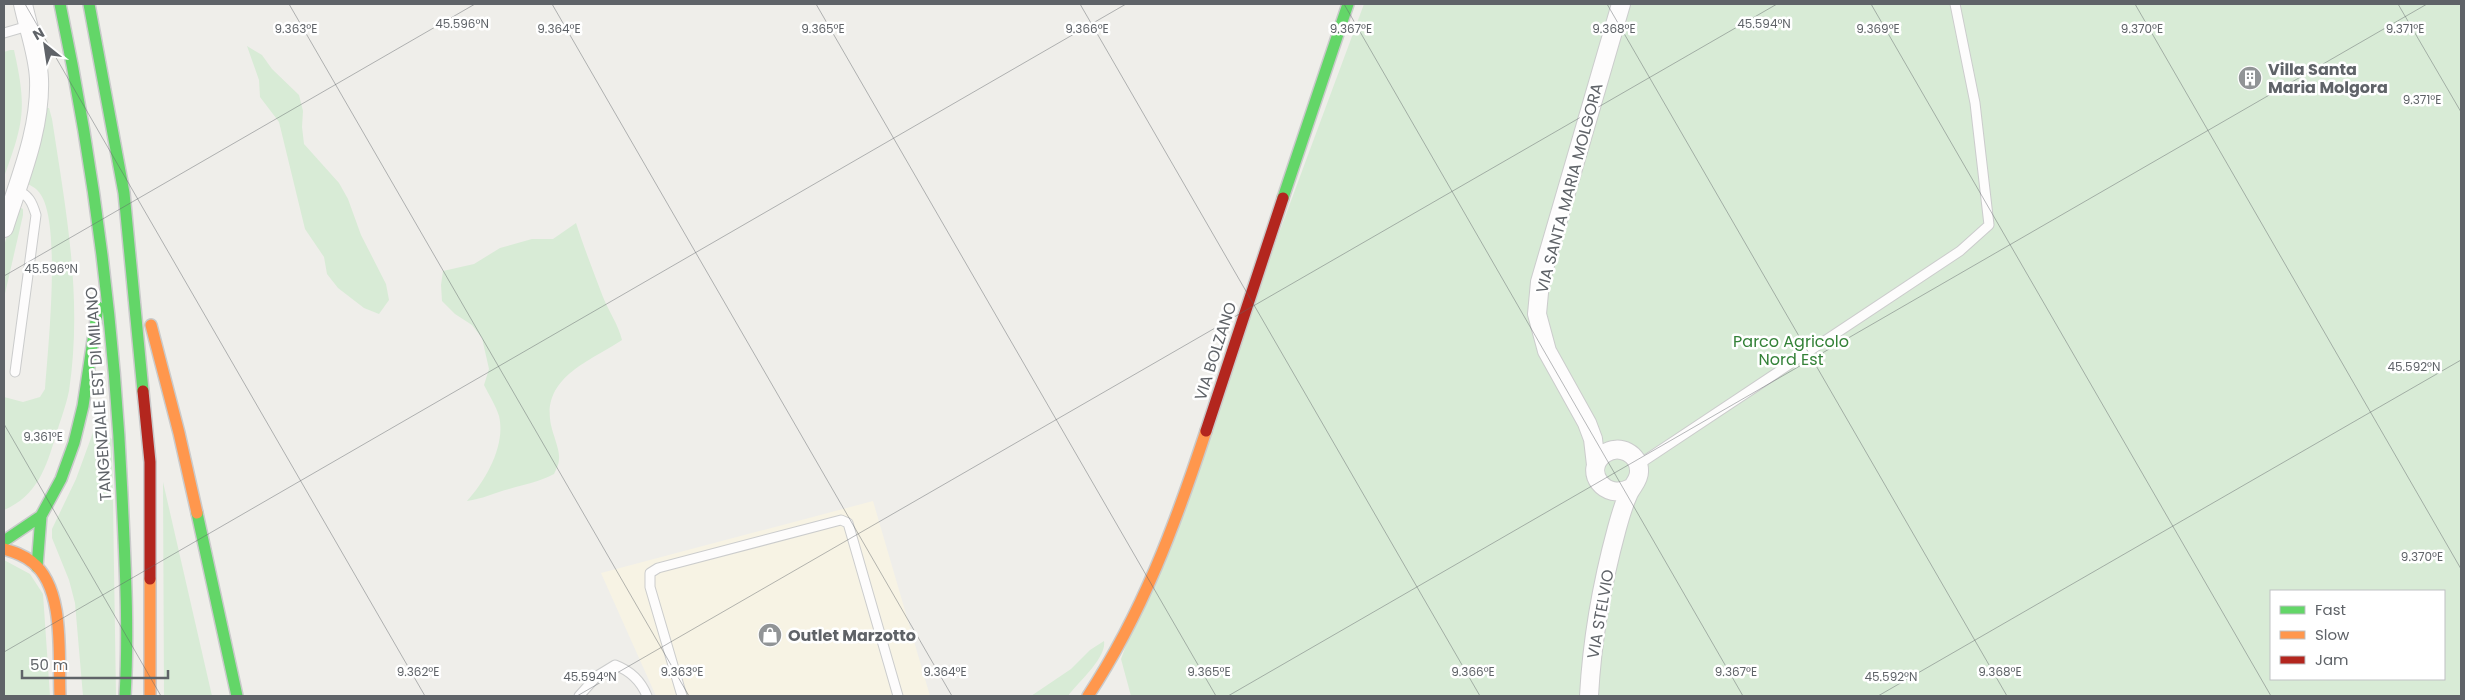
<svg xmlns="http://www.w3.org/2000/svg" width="2465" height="700" font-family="Poppins,sans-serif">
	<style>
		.commercial { fill: #f7f3e4 }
		.green { fill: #d8ebd6; fill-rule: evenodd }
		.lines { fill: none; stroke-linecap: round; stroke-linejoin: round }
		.lane-casing { stroke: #cbcccc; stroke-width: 11 }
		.street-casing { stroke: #cbcccc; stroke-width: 20 }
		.fast-casing { stroke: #cacacb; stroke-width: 14 }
		.slow-casing { stroke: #cacacb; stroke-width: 14 }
		.jam-casing { stroke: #cacacb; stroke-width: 14 }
		.lane { stroke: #fdfcfc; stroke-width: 9 }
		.street { stroke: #fdfcfc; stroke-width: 18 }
		.fast { stroke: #63d668; stroke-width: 11 }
		.slow { stroke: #ff974d; stroke-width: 11 }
		.jam { stroke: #b3261e; stroke-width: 11 }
		.ticks { fill: none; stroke: #5f6368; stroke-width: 1; stroke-opacity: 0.45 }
		.labels { text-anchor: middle; stroke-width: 5; stroke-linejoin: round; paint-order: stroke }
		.poi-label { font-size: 16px; font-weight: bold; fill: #5f6368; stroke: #fff; text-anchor: start }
		.street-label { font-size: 16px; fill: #5f6368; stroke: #fff }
		.park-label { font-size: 16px; fill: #348238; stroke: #fff }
		.ticks-label { font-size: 12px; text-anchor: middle; fill: #5f6368; stroke: #fff; stroke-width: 5; stroke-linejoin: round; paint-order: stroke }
	</style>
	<rect width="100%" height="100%" fill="#efeeea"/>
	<path class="commercial" d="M 873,501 L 930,696 L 656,696 L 601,573 Z"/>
	<path class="green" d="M 1364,4 L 2461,4 L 2461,696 L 1131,696 L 1121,659 ZM 2271,591 L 2444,591 L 2444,679 L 2271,679 Z
		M 247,46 L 262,55 L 272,69 L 299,95 L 303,111 L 302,127 L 304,144 L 339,183 L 348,199 L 361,235 L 386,284 L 389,300 L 379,314 L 364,308 L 338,288 L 327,274 L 324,257 L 305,229 L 279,122 L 260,97 L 259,80 Z
		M 10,50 L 14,50 C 27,108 24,122 4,177 L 4,52 Z
		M 45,108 L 49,108 L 52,119 C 66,211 83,298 69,391 C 66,406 60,421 56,435 C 46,468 37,496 4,510 L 4,397 L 23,402 L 40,397 L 45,389 C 48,348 61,226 41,195 C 37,188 29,184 23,182 Z
		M 16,205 L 23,209 L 23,215 L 4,298 L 4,246 Z
		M 576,223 C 584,248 594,273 603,297 C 609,312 618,324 622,340 C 591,361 541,377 551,425 C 553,435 560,450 559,459 C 559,464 556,470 554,474 C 539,482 525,484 509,489 C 494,493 482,499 467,501 C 486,480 506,445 499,416 C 496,406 489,395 484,385 L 489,369 L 482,338 L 472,325 L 455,314 L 442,301 L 441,285 L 443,271 L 474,264 L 500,248 L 532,239 L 553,239 Z
		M 95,427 L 112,439 L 116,696 L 83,696 L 75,603 L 69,580 L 52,538 L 52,529 L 76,479 Z
		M 163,482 L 212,696 L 164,696 Z
		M 4,560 L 30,574 L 43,594 L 50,696 L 4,696 Z
		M 1104,641 C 1107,658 1077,683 1068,696 L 1031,696 L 1071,669 L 1090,650 Z"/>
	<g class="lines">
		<g class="lane-casing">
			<path id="lane" d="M 4,33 L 28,26
				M 15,372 L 36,215 C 32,202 29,195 16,190
				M 1638,465 L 1960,251 L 1989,225 L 1975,103 L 1955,4
				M 579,696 L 597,676 L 615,665 C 631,671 641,681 647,696
				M 682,696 L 650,587 L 650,573 L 658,568 L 841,520 L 848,523 L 898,696"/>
		</g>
		<g class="street-casing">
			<path id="street" d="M 4,228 C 19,180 41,130 39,79 C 38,54 28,28 23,4
				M 1596,465 L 1593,439 L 1587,423 L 1547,351 L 1537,314 L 1540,282 L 1621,4
				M 1589,696 C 1592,640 1602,583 1617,528 C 1620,517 1623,506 1628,495 C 1631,487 1639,481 1639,472 C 1640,454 1619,443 1604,454 C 1582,471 1605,502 1631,488"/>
		</g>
		<g class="fast-casing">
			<path id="fast" d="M 60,4 C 94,166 115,330 122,495 C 125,562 129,629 125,696
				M 89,4 L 124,193 L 143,391
				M 1283,198 L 1348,4
				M 197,513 L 237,696
				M 4,541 L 41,516
				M 37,567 L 41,516 L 61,479 L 74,443 L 83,406 L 98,307"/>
		</g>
		<g class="slow-casing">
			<path id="slow" d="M 151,325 L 179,433 L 197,513
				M 4,549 C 14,552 24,555 32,562 C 66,588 58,658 60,696
				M 150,579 L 150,696
				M 1088,696 C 1143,612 1175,525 1206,431"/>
		</g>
		<g class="jam-casing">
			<path id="jam" d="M 143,391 L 150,462 L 150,579
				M 1206,431 L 1283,198"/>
		</g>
		<use href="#lane" class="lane"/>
		<use href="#street" class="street"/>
		<use href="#fast" class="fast"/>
		<use href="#slow" class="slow"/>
		<use href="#jam" class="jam"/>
	</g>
	<path class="ticks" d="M 25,4 L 425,696M 289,4 L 689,696M 552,4 L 952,696M 816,4 L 1216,696M 1080,4 L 1480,696M 1344,4 L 1743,696M 1607,4 L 2007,696M 1871,4 L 2271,696M 2135,4 L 2461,569M 2398,4 L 2461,112M 4,276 L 475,4M 4,424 L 161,696M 4,652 L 1126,4M 577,696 L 1777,4M 1228,696 L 2427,4M 1878,696 L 2461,360"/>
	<defs>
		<g id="building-disc" transform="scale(1.25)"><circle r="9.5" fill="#919496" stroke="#fff"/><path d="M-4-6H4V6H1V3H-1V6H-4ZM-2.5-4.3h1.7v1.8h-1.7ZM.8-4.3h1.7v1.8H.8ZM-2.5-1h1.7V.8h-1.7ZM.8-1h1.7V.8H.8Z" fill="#fff"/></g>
		<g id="shop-disc" transform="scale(1.25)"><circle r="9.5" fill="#919496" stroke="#fff"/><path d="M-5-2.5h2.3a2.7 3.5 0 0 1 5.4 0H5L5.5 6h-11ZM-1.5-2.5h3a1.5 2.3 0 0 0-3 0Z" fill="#fff"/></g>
	</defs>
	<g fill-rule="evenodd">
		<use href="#building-disc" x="2250" y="78"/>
		<use href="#shop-disc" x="770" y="635"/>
	</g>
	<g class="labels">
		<g class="poi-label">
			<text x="2268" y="75">Villa Santa<tspan x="2268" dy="18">Maria Molgora</tspan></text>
			<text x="788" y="641">Outlet Marzotto</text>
		</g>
		<g class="street-label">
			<text transform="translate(1569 188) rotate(-75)" y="6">VIA SANTA MARIA MOLGORA</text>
			<text transform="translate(1215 351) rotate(-72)" y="6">VIA BOLZANO</text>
			<text transform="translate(98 394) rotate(-94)" y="6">TANGENZIALE EST DI MILANO</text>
			<text transform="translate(1600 614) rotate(-80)" y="6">VIA STELVIO</text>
		</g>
		<g class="park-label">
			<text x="1791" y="347">Parco Agricolo<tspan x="1791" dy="18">Nord Est</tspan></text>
		</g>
	</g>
	<g class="ticks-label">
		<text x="462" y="28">45.596°N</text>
		<text x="1764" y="28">45.594°N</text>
		<text x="296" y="33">9.363°E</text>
		<text x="559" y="33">9.364°E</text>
		<text x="823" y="33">9.365°E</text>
		<text x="1087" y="33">9.366°E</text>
		<text x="1351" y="33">9.367°E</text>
		<text x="1614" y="33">9.368°E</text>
		<text x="1878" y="33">9.369°E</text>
		<text x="2142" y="33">9.370°E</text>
		<text x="2405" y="33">9.371°E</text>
		<text x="2422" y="104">9.371°E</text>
		<text x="51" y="273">45.596°N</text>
		<text x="2414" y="371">45.592°N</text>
		<text x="43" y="441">9.361°E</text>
		<text x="2422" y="561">9.370°E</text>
		<text x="418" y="676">9.362°E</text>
		<text x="682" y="676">9.363°E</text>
		<text x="945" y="676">9.364°E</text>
		<text x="1209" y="676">9.365°E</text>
		<text x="1473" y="676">9.366°E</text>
		<text x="1736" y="676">9.367°E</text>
		<text x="2000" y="676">9.368°E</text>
		<text x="590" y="681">45.594°N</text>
		<text x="1891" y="681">45.592°N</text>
	</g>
	<rect width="2465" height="700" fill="none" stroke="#5f6368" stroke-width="10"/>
	<rect x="2270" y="590" width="175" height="90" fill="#ffffff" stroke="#bfc1c3"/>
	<rect x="2280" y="606" width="25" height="8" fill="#63d668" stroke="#bfc1c3"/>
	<text x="2315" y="615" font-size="15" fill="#5f6368">Fast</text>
	<rect x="2280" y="631" width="25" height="8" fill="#ff974d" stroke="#bfc1c3"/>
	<text x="2315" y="640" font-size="15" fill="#5f6368">Slow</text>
	<rect x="2280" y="656" width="25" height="8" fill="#b3261e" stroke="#bfc1c3"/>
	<text x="2315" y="665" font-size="15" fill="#5f6368">Jam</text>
	<g transform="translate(45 45) rotate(330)" stroke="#ffffff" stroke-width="4" paint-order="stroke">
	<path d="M0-4L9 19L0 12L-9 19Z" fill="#5f6368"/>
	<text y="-8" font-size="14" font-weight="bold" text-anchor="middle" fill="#5f6368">N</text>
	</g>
	<path d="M22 670v8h146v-8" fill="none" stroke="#5f6368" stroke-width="2.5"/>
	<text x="30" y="670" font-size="15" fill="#5f6368" stroke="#ffffff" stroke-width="4" paint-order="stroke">50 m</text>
</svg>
